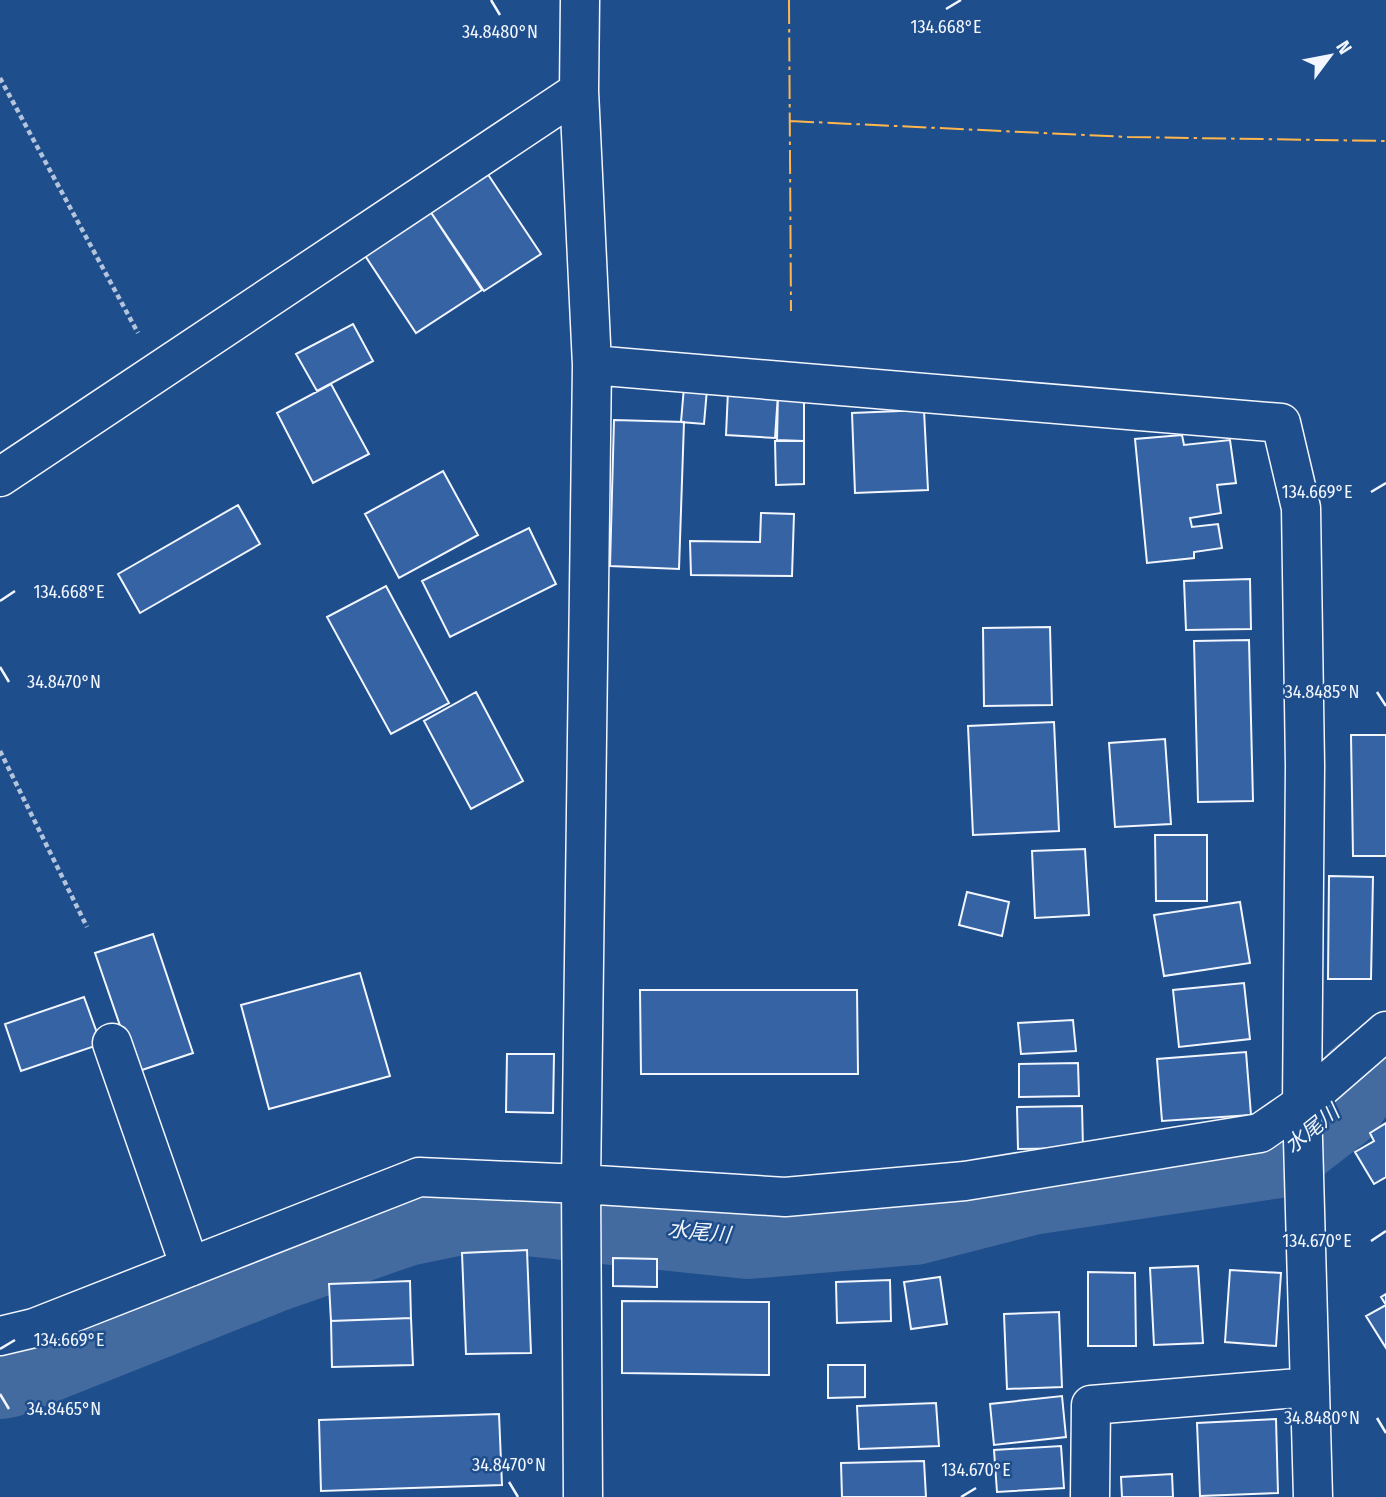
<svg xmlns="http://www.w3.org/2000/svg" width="1386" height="1497" font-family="'Fira Sans Condensed','Noto Sans JP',sans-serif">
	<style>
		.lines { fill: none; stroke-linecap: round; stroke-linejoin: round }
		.river { stroke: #446ba0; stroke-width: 84 }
		.building { fill: #3563a3; stroke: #f2f6ff; stroke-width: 2 }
		.minor-casing { stroke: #f2f6ff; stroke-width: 41 }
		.path { stroke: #b3c4dc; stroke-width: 4.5; stroke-dasharray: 5 3.5; stroke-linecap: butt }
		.minor { stroke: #1f4e8c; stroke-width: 38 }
		.power { stroke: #ffb74d; stroke-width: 2; stroke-dasharray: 24 5 3.5 5; stroke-linecap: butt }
		.ticks { fill: none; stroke: #f2f6ff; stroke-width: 2.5 }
		.labels { text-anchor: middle; stroke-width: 5; stroke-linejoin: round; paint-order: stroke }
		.water-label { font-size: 21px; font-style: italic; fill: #f2f6ff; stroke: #1f4e8c }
		.ticks-label { font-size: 18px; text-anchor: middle; fill: #f2f6ff; stroke: #1f4e8c; stroke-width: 5; stroke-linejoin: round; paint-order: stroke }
	</style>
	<rect width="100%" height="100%" fill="#1f4e8c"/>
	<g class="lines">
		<path class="river" d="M 0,1377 L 10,1375 L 274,1270 L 406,1224 L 479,1209 L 748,1237 L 914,1223 L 1031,1193 L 1279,1156 L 1341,1108 L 1360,1080 L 1386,1063"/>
	</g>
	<path class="building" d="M 483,167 L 541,254 L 484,291 L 426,205 Z
		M 426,205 L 482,290 L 416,333 L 360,248 Z
		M 353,324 L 373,361 L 317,391 L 296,354 Z
		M 331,384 L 369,454 L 313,483 L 277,413 Z
		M 684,387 L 707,389 L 704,424 L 681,422 Z
		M 728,391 L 778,394 L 775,438 L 726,435 Z
		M 778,394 L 804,394 L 804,441 L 777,440 Z
		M 924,410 L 928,490 L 855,493 L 852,413 Z
		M 614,420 L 684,422 L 679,569 L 610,566 Z
		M 1182,435 L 1184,445 L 1230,440 L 1236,483 L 1217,485 L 1221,513 L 1190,518 L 1192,527 L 1218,524 L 1222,548 L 1194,552 L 1194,558 L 1147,563 L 1135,439 Z
		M 775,441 L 804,441 L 804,484 L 776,485 Z
		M 443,471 L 478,535 L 399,578 L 365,514 Z
		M 238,505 L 260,544 L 140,613 L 118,574 Z
		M 761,513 L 794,514 L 792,576 L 691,575 L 690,541 L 760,542 Z
		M 529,528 L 556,584 L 450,637 L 422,581 Z
		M 1250,579 L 1251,629 L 1186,630 L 1184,581 Z
		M 386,586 L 449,703 L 391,734 L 327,617 Z
		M 1050,627 L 1052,705 L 984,706 L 983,628 Z
		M 1249,640 L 1253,801 L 1198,802 L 1194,641 Z
		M 476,692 L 523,781 L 471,809 L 424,721 Z
		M 1054,722 L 1059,831 L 973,835 L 968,726 Z
		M 1351,735 L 1386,735 L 1386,856 L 1353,856 Z
		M 1165,739 L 1171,824 L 1115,827 L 1109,743 Z
		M 1155,835 L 1207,835 L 1207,901 L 1156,901 Z
		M 1085,849 L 1089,915 L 1035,918 L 1032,851 Z
		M 1329,876 L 1373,877 L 1371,979 L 1328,979 Z
		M 967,892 L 1009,902 L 1002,936 L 959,925 Z
		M 1240,902 L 1250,963 L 1164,976 L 1154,915 Z
		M 153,934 L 193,1053 L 136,1072 L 95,953 Z
		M 360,973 L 390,1076 L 269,1109 L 241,1005 Z
		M 1244,983 L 1250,1039 L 1179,1047 L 1173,990 Z
		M 640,990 L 857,990 L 858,1074 L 641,1074 Z
		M 84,997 L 101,1044 L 21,1071 L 5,1024 Z
		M 1073,1020 L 1076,1051 L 1021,1054 L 1018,1023 Z
		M 1246,1052 L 1251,1115 L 1162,1121 L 1157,1059 Z
		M 507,1054 L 554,1054 L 553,1113 L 506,1112 Z
		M 1078,1063 L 1079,1096 L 1019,1097 L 1019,1064 Z
		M 1082,1106 L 1083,1148 L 1018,1149 L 1017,1107 Z
		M 1386,1123 L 1386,1177 L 1374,1184 L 1355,1152 L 1374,1141 L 1370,1133 Z
		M 527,1250 L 531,1353 L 466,1354 L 462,1253 Z
		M 613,1258 L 657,1259 L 657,1287 L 613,1286 Z
		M 1198,1266 L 1203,1343 L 1154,1345 L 1150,1268 Z
		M 1230,1270 L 1281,1273 L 1276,1346 L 1225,1342 Z
		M 1088,1272 L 1135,1273 L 1136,1346 L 1088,1346 Z
		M 940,1277 L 947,1324 L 911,1329 L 904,1282 Z
		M 890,1280 L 891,1321 L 837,1323 L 836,1282 Z
		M 410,1281 L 411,1318 L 331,1321 L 329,1284 Z
		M 1386,1294 L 1386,1348 L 1366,1316 L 1386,1305 L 1381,1297 Z
		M 622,1301 L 769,1302 L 769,1375 L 622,1373 Z
		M 1059,1312 L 1062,1387 L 1007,1389 L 1004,1314 Z
		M 411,1318 L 413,1365 L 332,1367 L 331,1321 Z
		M 828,1365 L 865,1365 L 865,1397 L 828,1398 Z
		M 1062,1396 L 1066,1437 L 994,1445 L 990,1404 Z
		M 936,1403 L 939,1446 L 859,1449 L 857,1406 Z
		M 499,1414 L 502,1485 L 321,1491 L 319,1420 Z
		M 1276,1419 L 1278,1493 L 1200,1496 L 1197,1423 Z
		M 1061,1446 L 1064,1488 L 997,1492 L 994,1450 Z
		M 924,1461 L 926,1497 L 842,1497 L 841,1463 Z
		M 1172,1474 L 1173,1497 L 1122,1497 L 1121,1477 Z"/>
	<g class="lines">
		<g class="minor-casing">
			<path id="minor" d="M 580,0 L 579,91 L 592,365 L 581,1184 L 583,1497
				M 592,365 L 1281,423 L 1301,508 L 1305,766 L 1302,1104 L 1313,1497
				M 0,477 L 579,91
				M 112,1043 L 190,1267
				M 0,1336 L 34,1328 L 419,1177 L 581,1184 L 785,1197 L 965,1181 L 1260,1133 L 1302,1104 L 1386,1031
				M 1090,1497 L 1091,1405 L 1310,1387"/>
		</g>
		<path class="path" d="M 0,78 L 138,333
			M 0,751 L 87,927"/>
		<use href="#minor" class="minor"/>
		<path class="power" d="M 789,0 L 791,311
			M 790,121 L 1128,137 L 1386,141"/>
	</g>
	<path class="ticks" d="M 491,0 L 500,15M 946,9 L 961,0M 1371,492 L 1386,483M 0,601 L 15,591M 0,667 L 9,682M 1377,692 L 1386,706M 1371,1241 L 1386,1231M 0,1349 L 15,1340M 0,1394 L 9,1409M 1377,1418 L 1386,1433M 509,1482 L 518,1497M 961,1497 L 976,1488"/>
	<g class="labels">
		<g class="water-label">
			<text transform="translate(1312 1129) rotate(-39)" y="7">水尾川</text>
			<text transform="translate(699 1232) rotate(6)" y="7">水尾川</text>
		</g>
	</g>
	<g class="ticks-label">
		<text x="946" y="33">134.668°E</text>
		<text x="500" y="38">34.8480°N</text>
		<text x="1317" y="498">134.669°E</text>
		<text x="69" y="598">134.668°E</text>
		<text x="64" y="688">34.8470°N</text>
		<text x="1322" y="698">34.8485°N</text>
		<text x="1317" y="1247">134.670°E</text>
		<text x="69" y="1346">134.669°E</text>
		<text x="64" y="1415">34.8465°N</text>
		<text x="1322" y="1424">34.8480°N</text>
		<text x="509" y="1471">34.8470°N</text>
		<text x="976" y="1476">134.670°E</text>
	</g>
	<g transform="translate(1330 56) rotate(58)" stroke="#1f4e8c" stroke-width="5" paint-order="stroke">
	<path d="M0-5L12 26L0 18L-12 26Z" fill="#f2f6ff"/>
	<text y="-10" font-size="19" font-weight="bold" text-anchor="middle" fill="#f2f6ff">N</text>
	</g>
</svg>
